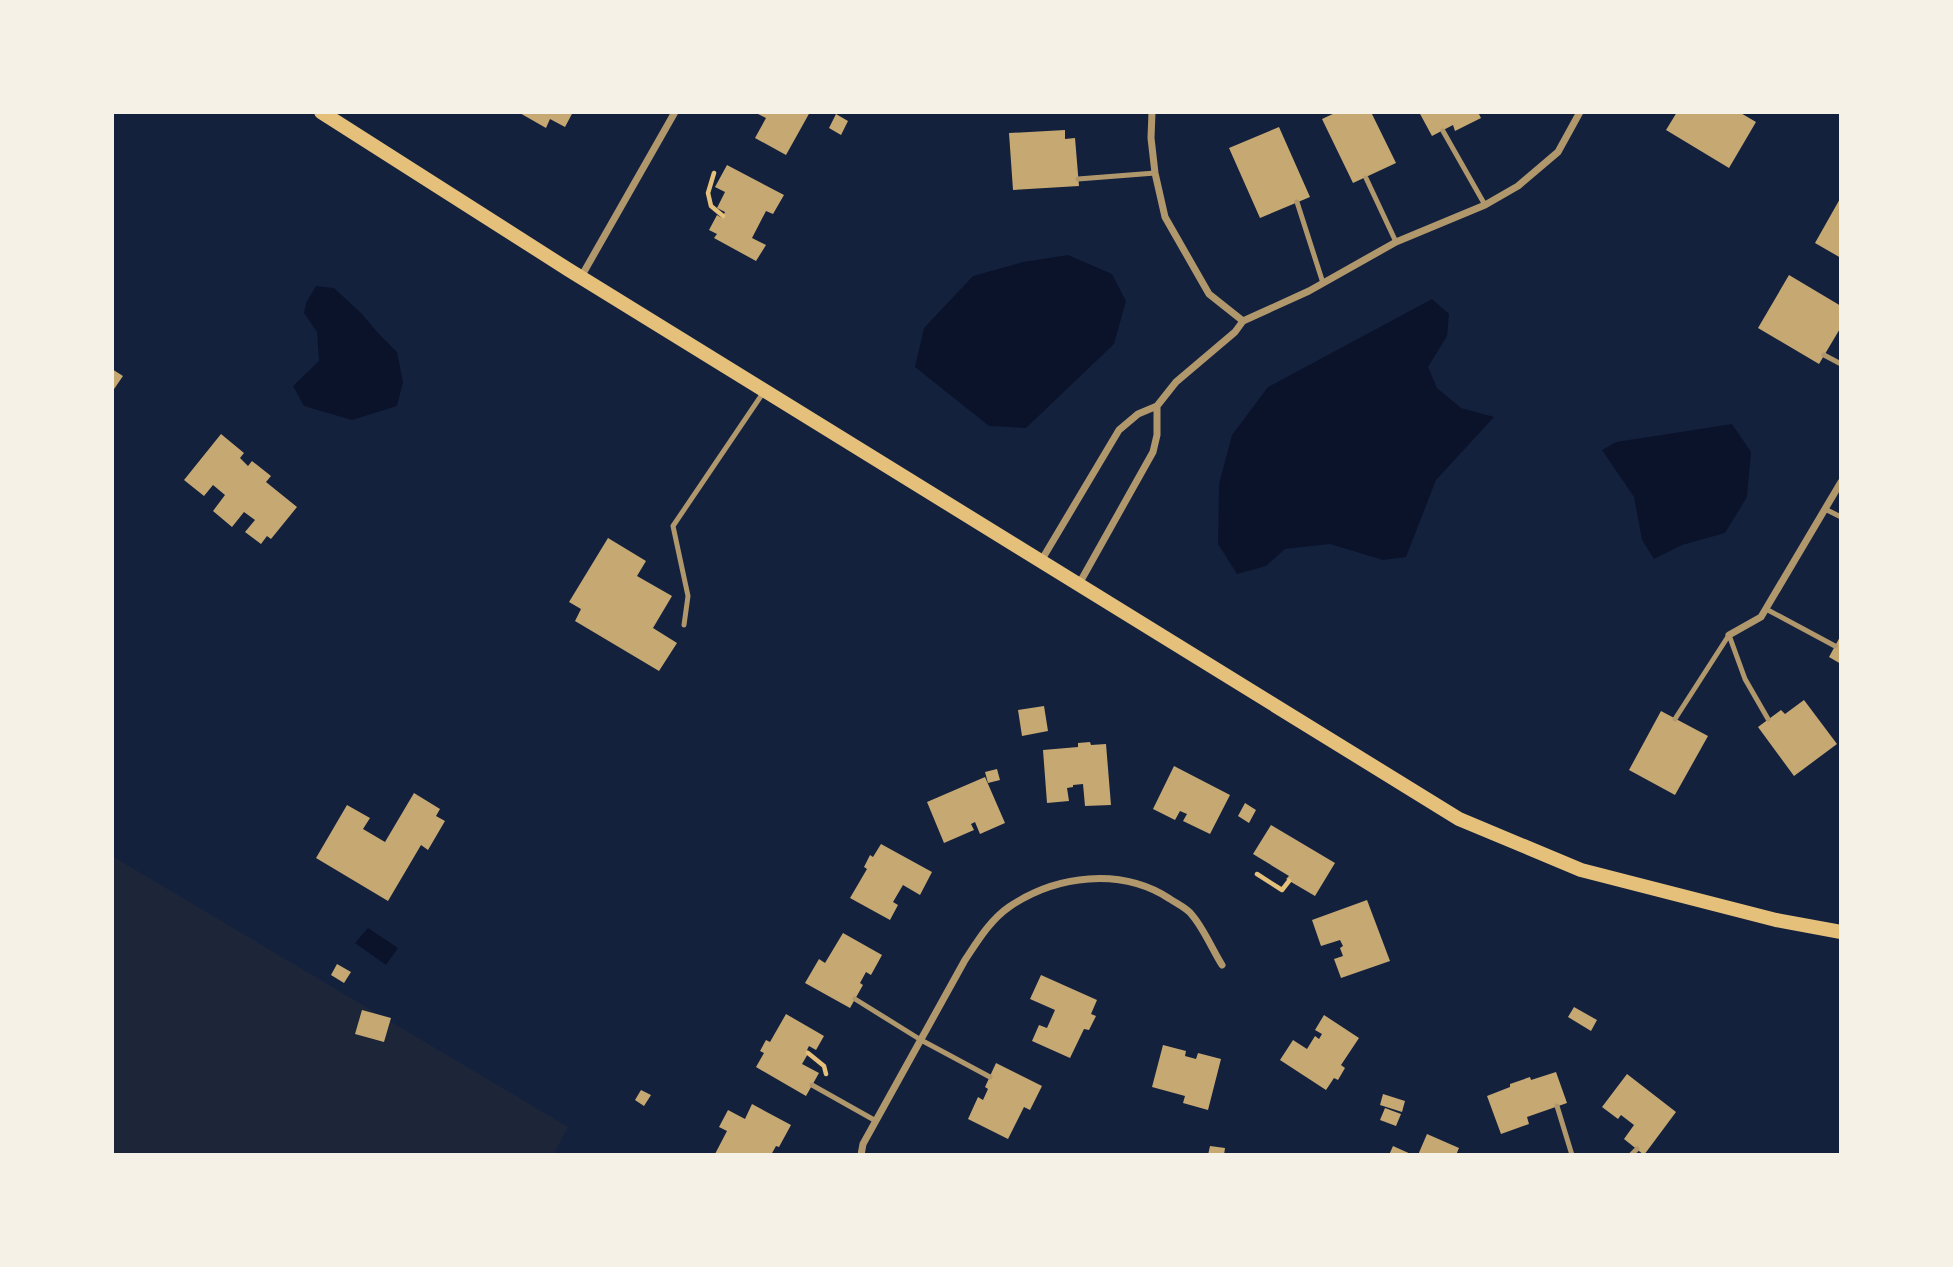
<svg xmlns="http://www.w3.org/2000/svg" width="1953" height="1267" font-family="'DM Sans',sans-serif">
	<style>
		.green { fill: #1d2539 }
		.water { fill: #0b132b }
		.building { fill: #c6a872 }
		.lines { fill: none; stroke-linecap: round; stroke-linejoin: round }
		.path { stroke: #e5c07b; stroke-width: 4.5 }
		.service { stroke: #b1986c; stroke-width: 5 }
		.minor { stroke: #b1986c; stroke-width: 7 }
		.secondary { stroke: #e5c07b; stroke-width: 14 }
	</style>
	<rect width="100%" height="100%" fill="#14213d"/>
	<path class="green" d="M 112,856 L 568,1127 L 553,1155 L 112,1155 Z"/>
	<path class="water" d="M 1068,255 L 1112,274 L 1126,301 L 1114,344 L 1026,428 L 989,426 L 915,367 L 924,328 L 973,276 L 1023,262 Z
		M 316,286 L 334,288 L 361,313 L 378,333 L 397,352 L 403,382 L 397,406 L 352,420 L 304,406 L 293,386 L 319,361 L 317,332 L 304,313 L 306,303 Z
		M 1432,299 L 1449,314 L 1447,336 L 1428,367 L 1437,388 L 1461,408 L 1494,417 L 1436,480 L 1406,557 L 1383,560 L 1330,544 L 1285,549 L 1266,566 L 1237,574 L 1218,544 L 1219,484 L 1232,435 L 1268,387 Z
		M 1732,424 L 1751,452 L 1747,497 L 1725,533 L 1682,545 L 1654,559 L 1642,540 L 1634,497 L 1602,450 L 1616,442 Z
		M 368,928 L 398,948 L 386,965 L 355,943 Z"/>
	<path class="building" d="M 518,112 L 573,112 L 565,127 L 550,119 L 546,128 Z
		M 754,112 L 810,112 L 786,155 L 755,138 L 766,118 Z
		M 1337,112 L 1371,112 L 1396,163 L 1353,183 L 1322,119 Z
		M 1419,112 L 1478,112 L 1481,118 L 1455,131 L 1453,125 L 1432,136 Z
		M 1677,112 L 1739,112 L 1756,122 L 1729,168 L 1666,130 Z
		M 836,114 L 848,121 L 841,135 L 829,128 Z
		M 1279,127 L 1310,197 L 1260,218 L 1229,148 Z
		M 1065,130 L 1065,139 L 1075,138 L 1079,186 L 1013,190 L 1009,133 Z
		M 727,165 L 784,195 L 773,214 L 766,211 L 752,238 L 766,245 L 756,261 L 714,238 L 717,234 L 709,230 L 717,215 L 722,218 L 725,212 L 717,208 L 725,192 L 715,187 Z
		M 1841,197 L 1841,258 L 1815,243 Z
		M 1789,275 L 1841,306 L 1841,327 L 1819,364 L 1758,328 Z
		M 112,369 L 123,376 L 112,392 Z
		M 221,434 L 244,453 L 240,458 L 248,466 L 252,461 L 271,476 L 266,482 L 297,507 L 271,539 L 267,536 L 261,544 L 245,532 L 255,520 L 244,512 L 232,527 L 213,511 L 225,495 L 213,485 L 204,496 L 184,480 Z
		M 608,538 L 646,561 L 637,576 L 672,596 L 653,628 L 677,643 L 659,671 L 575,621 L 581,609 L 569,602 Z
		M 1841,635 L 1841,664 L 1829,657 Z
		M 1804,700 L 1837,744 L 1794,776 L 1758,727 L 1781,710 L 1785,714 Z
		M 1044,706 L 1048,731 L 1022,736 L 1018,710 Z
		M 1661,711 L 1708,736 L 1675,795 L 1629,770 Z
		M 1090,742 L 1091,745 L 1106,744 L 1111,805 L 1085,806 L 1083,784 L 1073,785 L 1073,787 L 1067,788 L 1069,801 L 1047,803 L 1043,750 L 1078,747 L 1078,743 Z
		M 1174,766 L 1230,795 L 1210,834 L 1183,821 L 1187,814 L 1180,811 L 1175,820 L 1153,809 Z
		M 997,769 L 1000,780 L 988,783 L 985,772 Z
		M 985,777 L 1005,823 L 980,834 L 975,822 L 971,824 L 974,830 L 944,843 L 927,802 Z
		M 414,793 L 440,809 L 436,816 L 445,821 L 428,850 L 421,845 L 388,901 L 316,858 L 347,805 L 370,818 L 363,829 L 385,842 Z
		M 1245,803 L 1256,810 L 1249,823 L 1238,816 Z
		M 1271,825 L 1335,863 L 1315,896 L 1286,879 L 1289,876 L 1253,854 Z
		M 881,844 L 932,872 L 920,895 L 903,885 L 893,902 L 898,905 L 890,920 L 850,898 L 867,869 L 864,867 L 870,855 L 873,857 Z
		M 1367,900 L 1390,961 L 1341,978 L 1334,959 L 1343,956 L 1340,948 L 1343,946 L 1340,940 L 1321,946 L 1312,920 Z
		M 843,933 L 882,955 L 871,975 L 866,972 L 860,983 L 863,985 L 850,1008 L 805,983 L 819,959 L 825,963 Z
		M 337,964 L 351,972 L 344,983 L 331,975 Z
		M 1041,975 L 1097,1000 L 1091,1014 L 1096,1016 L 1089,1030 L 1084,1029 L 1070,1058 L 1032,1041 L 1039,1025 L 1047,1028 L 1055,1010 L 1030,999 Z
		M 1574,1007 L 1597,1020 L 1591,1031 L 1568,1017 Z
		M 362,1010 L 391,1018 L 384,1042 L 355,1034 Z
		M 786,1014 L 824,1036 L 816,1050 L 809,1046 L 807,1050 L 809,1052 L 802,1064 L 819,1073 L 806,1096 L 756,1067 L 764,1053 L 760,1051 L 766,1040 L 770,1042 Z
		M 1324,1015 L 1359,1038 L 1341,1065 L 1345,1068 L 1338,1080 L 1334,1078 L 1326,1090 L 1280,1060 L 1293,1040 L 1307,1049 L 1315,1036 L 1319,1039 L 1322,1034 L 1315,1030 Z
		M 1163,1045 L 1186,1051 L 1185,1056 L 1196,1059 L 1198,1053 L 1221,1059 L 1208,1110 L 1183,1103 L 1185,1096 L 1152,1087 Z
		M 996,1063 L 1042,1086 L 1030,1110 L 1024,1107 L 1008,1139 L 968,1119 L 978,1097 L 983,1100 L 988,1089 L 985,1087 Z
		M 1556,1072 L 1567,1103 L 1527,1117 L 1529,1124 L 1501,1134 L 1487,1096 L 1510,1087 L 1510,1084 L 1530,1077 L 1531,1080 Z
		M 1627,1074 L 1676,1112 L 1644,1155 L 1624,1139 L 1634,1125 L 1621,1115 L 1618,1119 L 1602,1107 Z
		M 641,1090 L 651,1095 L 644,1106 L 635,1100 Z
		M 1383,1094 L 1405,1101 L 1402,1112 L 1380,1105 Z
		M 752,1104 L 791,1125 L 779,1147 L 776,1146 L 771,1155 L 715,1154 L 727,1131 L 719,1127 L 728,1110 L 745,1119 Z
		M 1385,1108 L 1401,1114 L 1396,1126 L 1380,1120 Z
		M 1427,1134 L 1459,1148 L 1456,1155 L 1418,1155 Z
		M 1210,1146 L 1225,1148 L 1224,1155 L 1208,1155 Z
		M 1393,1146 L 1413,1155 L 1389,1155 Z"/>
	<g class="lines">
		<path class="path" d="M 714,173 L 708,193 L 711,206 L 723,216
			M 1257,874 L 1282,890 L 1289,881
			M 808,1053 L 824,1066 L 826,1074"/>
		<path class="service" d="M 1443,131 L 1485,205
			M 1366,178 L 1396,242
			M 1078,179 L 1155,173
			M 1297,202 L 1323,283
			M 1824,355 L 1841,364
			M 1825,509 L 1841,517
			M 1766,609 L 1835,646
			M 684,625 L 688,596 L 673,526 L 763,393
			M 1729,635 L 1745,679 L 1768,719
			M 1675,719 L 1729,635
			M 855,999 L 921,1040 L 990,1077
			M 812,1085 L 876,1121
			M 1557,1106 L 1572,1155
			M 1631,1155 L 1637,1149"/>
		<path class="minor" d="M 1152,112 L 1151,138 L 1155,173 L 1165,217 L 1209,294 L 1243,321
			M 581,277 L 675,112
			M 1041,561 L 1119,430 L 1138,414 L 1157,406 L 1176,382 L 1235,332 L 1243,321 L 1309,291 L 1396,242 L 1485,205 L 1518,186 L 1558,152 L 1580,112
			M 1079,584 L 1153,452 L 1157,435 L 1157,406
			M 1729,635 L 1761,617 L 1841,482
			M 861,1155 L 863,1144 L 965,960 C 977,942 990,920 1009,907 C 1056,875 1121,867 1170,899 C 1177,904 1187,908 1192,915 C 1204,929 1212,949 1222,965"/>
		<path class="secondary" d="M 321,112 L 569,270 L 1459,819 L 1581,870 L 1776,920 L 1841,932"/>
	</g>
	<rect width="1953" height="1267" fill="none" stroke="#f6f1e7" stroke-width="228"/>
</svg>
